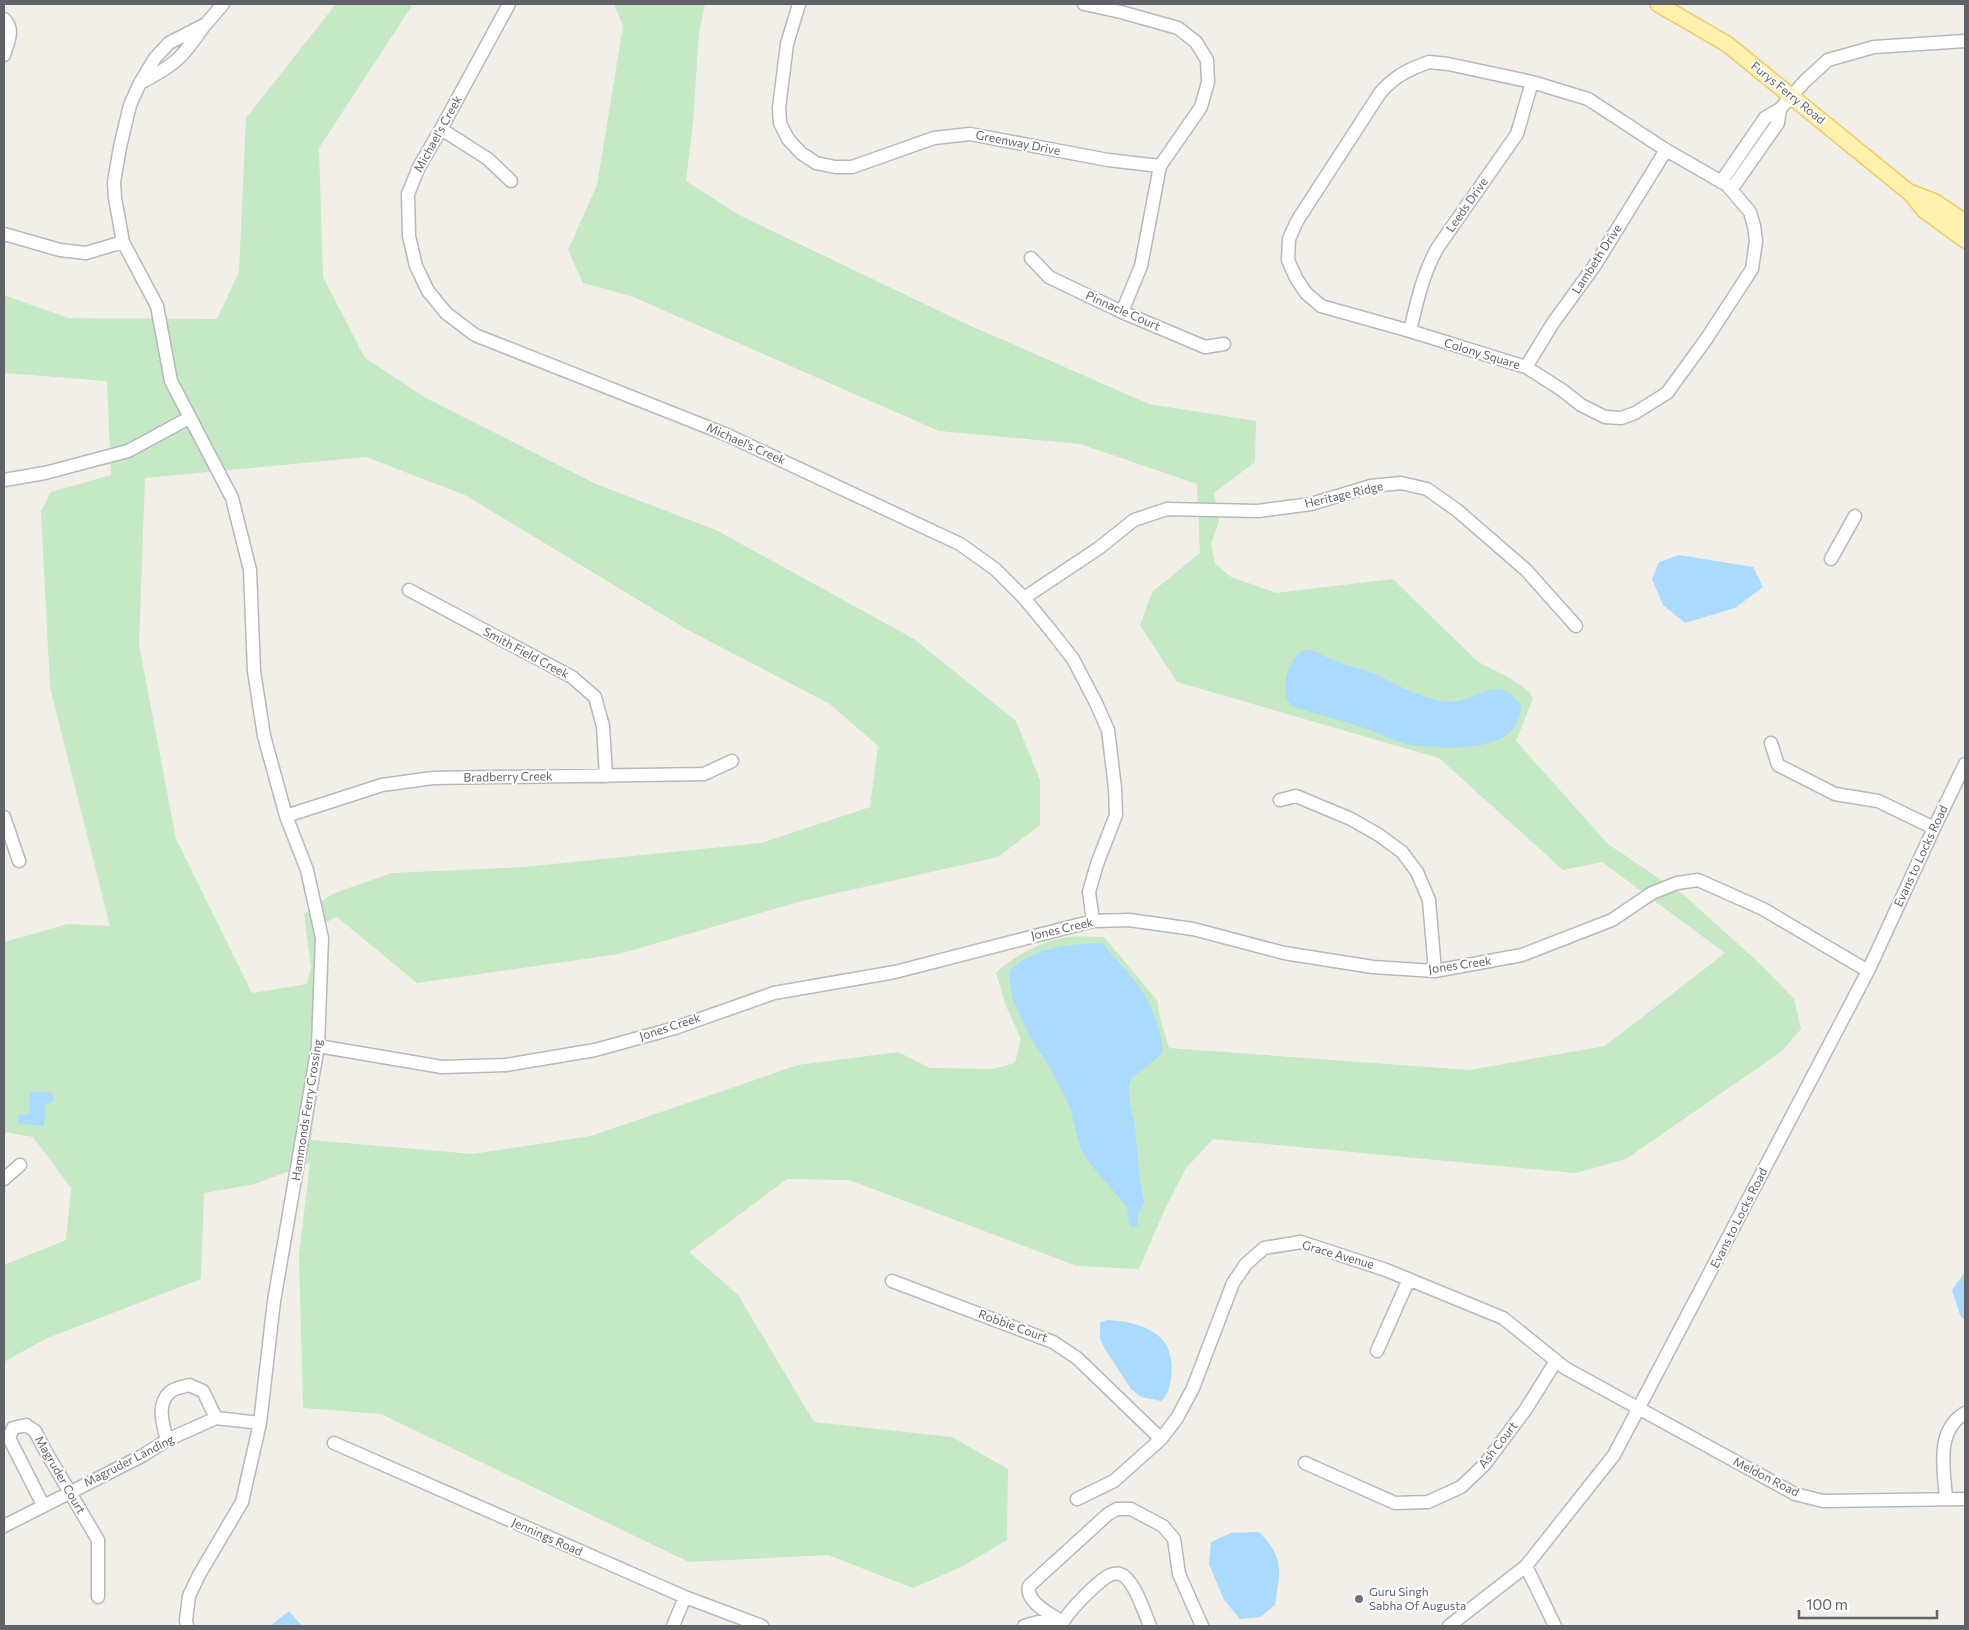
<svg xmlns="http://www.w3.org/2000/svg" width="1969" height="1630" font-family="Commissioner,sans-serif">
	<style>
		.green { fill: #c5e8c5; fill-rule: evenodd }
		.water { fill: #aadaff }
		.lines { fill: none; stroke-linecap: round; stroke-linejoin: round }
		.minor-casing { stroke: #b5b8bc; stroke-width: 15 }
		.major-casing { stroke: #f2c960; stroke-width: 18 }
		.minor { stroke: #fff; stroke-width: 12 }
		.major { stroke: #fff2af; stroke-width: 15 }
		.worship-dot { fill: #6b7280; stroke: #fff; stroke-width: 2 }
		.labels { text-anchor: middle; stroke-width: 4; stroke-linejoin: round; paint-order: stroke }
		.street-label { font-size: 12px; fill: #5f6368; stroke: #fff }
		.worship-label { font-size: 12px; fill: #5b616d; stroke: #fff; text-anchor: start }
	</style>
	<rect width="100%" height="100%" fill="#f1efe8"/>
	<path class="green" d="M 336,4 L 413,4 L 319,148 L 323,277 L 365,358 L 426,398 L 596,484 L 716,530 L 914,639 L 1016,721 L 1040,780 L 1040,825 L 998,857 L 802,901 L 619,954 L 417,983 L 337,917 L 326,922 L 320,1072 L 311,1140 L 473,1154 L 591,1136 L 798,1065 L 898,1052 L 930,1068 L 993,1069 L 1015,1063 L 1021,1039 L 1006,1006 L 996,973 C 1008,960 1039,943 1057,939 C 1071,935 1089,937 1104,937 L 1157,1000 L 1160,1018 L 1169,1048 L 1469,1070 L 1605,1046 L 1725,953 L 1602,862 L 1563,870 L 1439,758 L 1177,682 L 1140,625 L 1152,592 L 1200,553 L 1197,484 L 1080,444 L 939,431 L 631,296 L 583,283 L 568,250 L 597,185 L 623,26 L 614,4 L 705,4 L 699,33 L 693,122 L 686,181 L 739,215 L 962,322 L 1149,404 L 1256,421 L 1255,462 L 1214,493 L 1219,522 L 1211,544 L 1215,563 L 1231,577 L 1276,593 L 1393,579 L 1478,662 L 1510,678 L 1528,691 L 1533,698 L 1516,741 L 1608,844 L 1685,896 L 1760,964 L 1794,999 L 1801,1029 L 1782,1051 L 1626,1159 L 1575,1173 L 1213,1139 L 1186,1168 L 1164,1211 L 1139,1269 L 1077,1266 L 849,1180 L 787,1179 L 689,1252 L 738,1295 L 814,1422 L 952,1437 L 1008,1469 L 1007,1540 L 963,1566 L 913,1588 L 828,1555 L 689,1562 L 381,1414 L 303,1408 L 299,1255 L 310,1163 L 255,1184 L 204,1193 L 201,1279 L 45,1339 L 4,1362 L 4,1265 L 66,1240 L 71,1188 L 33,1137 L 4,1132 L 4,942 L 68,924 L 110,926 L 50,687 L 41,511 L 51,492 L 111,475 L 107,381 L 4,373 L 4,295 L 68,318 L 217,319 L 239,272 L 246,118 ZM 366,457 L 465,495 L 688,630 L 830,704 L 878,746 L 870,807 L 761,843 L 524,867 L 392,873 L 332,894 L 304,914 L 311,967 L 307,984 L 252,993 L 176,839 L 139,645 L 145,478 Z"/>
	<path class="water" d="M 1679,555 L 1753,567 L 1763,587 L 1735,608 L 1685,623 L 1663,605 L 1652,579 L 1659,562 Z
		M 1310,650 C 1320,653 1329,659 1338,662 C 1350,667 1363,668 1375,674 C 1396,684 1418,697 1442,701 C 1476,708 1494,668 1521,705 C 1520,715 1518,725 1510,732 C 1491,752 1431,749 1406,744 C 1392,741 1378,732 1364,728 C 1341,720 1317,714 1294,707 L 1287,701 C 1283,681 1286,666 1301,651 Z
		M 1102,943 C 1126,972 1148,989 1158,1027 C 1161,1036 1163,1044 1162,1054 L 1132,1078 L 1129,1084 L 1129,1099 L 1135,1126 L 1139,1173 L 1144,1202 L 1138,1215 L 1138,1225 L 1133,1228 L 1129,1223 L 1127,1207 L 1091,1165 L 1080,1148 L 1070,1107 L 1049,1066 L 1029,1035 L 1012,998 L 1009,971 C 1034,947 1069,944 1102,943 Z
		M 30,1092 L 49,1092 L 55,1097 L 52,1103 L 46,1104 L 44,1126 L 21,1124 L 17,1122 L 18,1115 L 29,1114 Z
		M 1965,1272 L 1965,1320 L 1960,1315 L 1952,1290 Z
		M 1107,1320 C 1144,1322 1177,1334 1171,1377 C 1170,1386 1168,1396 1161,1401 L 1141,1397 L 1131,1389 L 1105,1349 L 1100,1339 L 1100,1323 Z
		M 1259,1532 C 1285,1558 1280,1571 1275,1605 L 1260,1617 L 1240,1619 L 1224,1600 L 1209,1564 L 1211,1542 L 1231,1533 Z
		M 289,1611 L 302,1626 L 270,1626 Z"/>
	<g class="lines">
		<g class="minor-casing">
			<path id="minor" d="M 509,4 L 441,129 L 419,167 L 408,194 L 409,236 L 416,266 L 428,291 L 446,313 L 475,335 L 725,434 L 960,544 L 995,569 L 1024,598 L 1052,632 L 1073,659 L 1096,703 L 1108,730 L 1115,788 L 1116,815 L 1097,864 L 1089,892 L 1093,921
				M 799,4 L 787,44 L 779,108 L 780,123 L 788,139 L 801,153 L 816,163 L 835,167 L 852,167 L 934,138 L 970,134 L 1108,160 L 1160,166 L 1201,107 L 1208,82 L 1207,60 L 1196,42 L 1178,28 L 1121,12 L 1084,4
				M 4,19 C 15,29 8,42 4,55
				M 1429,62 L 1448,64 L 1532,82 L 1588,99 L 1666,150 L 1727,185 L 1750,212 L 1754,226 L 1756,241 L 1752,269 L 1707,338 L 1667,393 L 1635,413 L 1621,418 L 1605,417 L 1581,405 L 1562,390 L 1526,367 L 1410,331 L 1321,306 L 1306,293 L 1296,278 L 1288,260 L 1289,239 L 1297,221 L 1380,93 C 1395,76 1407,70 1429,62 Z
				M 140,83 C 175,65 182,58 204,26
				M 441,129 L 488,159 L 511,181
				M 1721,182 L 1765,118 L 1780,109 L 1805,81 L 1828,60 L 1874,47 L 1965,41
				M 1731,190 L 1778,123 L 1780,109
				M 4,234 L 60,250 L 86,253 L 123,242
				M 1031,258 L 1049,277 L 1122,312 L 1205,347 L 1224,344
				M 1122,312 L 1141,266 L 1160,166
				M 1410,331 C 1417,301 1423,273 1438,247 L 1517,134 L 1532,82
				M 1526,367 L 1553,323 L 1595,265 L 1666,150
				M 4,480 L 45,473 L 128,451 L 189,418
				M 1831,559 L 1855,516
				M 409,590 L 572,677 L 595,697 L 603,726 L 606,776
				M 1024,598 L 1099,548 L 1134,520 L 1167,509 L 1258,511 L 1311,504 L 1371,486 L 1401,483 L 1427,489 L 1458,511 L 1526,570 L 1576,626
				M 1771,743 L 1778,765 L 1835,794 L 1878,801 L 1934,828
				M 1280,800 L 1296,796 L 1351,819 L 1379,835 L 1402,852 L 1417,872 L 1429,900 L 1435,971
				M 286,816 L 382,785 L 433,778 L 704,774 L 732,761
				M 4,817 L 19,861
				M 318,1046 L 442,1067 L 506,1065 L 595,1050 L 675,1028 L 774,993 L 895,972 L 1093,921 L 1129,920 L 1193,929 L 1284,953 L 1373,967 L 1435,971 L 1522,955 L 1612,920 L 1652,893 L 1677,883 L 1698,880 L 1763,909 L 1868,971
				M 4,1179 L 20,1165
				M 892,1281 L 1053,1342 L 1077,1358 L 1161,1439
				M 1377,1351 L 1409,1279
				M 167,1440 C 163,1425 156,1404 170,1392 C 174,1388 183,1387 189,1385 L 203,1391 L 216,1418
				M 334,1443 L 685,1597 L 762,1626
				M 1305,1463 L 1395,1503 L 1428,1502 L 1461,1487 L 1485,1464 L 1526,1409 L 1556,1361
				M 1077,1499 L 1114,1481 L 1161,1439 L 1177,1418 L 1193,1388 L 1233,1283 L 1246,1264 L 1264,1248 L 1301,1242 L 1386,1270 L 1503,1318 L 1565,1368 L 1795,1494 L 1823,1501 L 1965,1499
				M 1946,1499 C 1944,1469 1935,1431 1965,1413
				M 43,1505 L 9,1438 L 13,1428 L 26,1425 L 35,1431 L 46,1452 L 98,1540 L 98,1597
				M 4,1526 L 142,1456 L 167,1440 L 216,1418 L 260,1423
				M 1526,1566 L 1555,1626
				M 1062,1622 C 1051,1614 1025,1602 1029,1586 L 1108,1514 L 1117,1509 L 1131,1509 L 1163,1526 L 1174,1539 L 1179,1574 L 1202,1626
				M 187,1626 L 186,1620 L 189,1596 L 199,1575 L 242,1502 L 260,1423 L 274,1301 L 318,1046 L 322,938 L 307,870 L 286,816 L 264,736 L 254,671 L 250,570 L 232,498 L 171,381 L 157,306 L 123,242 L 115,198 L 114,182 L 120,147 L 130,105 L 140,83 L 155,58 L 169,43 L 206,24 L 223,4
				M 673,1626 L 685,1597
				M 1024,1626 C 1037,1621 1048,1620 1062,1622
				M 1062,1626 C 1062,1616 1099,1581 1108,1576 C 1111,1574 1117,1573 1120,1574 C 1134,1578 1144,1612 1150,1626
				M 1449,1626 L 1526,1566 L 1614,1455 L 1868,971 L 1934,828 L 1965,764"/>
		</g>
		<g class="major-casing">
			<path id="major" d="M 1658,4 L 1727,44 L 1910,193 L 1925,211 L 1965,240
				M 1912,193 L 1935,202 L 1965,222"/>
		</g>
		<use href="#minor" class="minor"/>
		<use href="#major" class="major"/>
	</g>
	<circle class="worship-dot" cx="1359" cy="1599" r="5"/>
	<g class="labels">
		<g class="street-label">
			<text transform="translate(1788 93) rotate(39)" y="4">Furys Ferry Road</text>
			<text transform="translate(438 134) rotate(-61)" y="4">Michael's Creek</text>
			<text transform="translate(1018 143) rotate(11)" y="4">Greenway Drive</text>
			<text transform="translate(1467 205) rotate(-55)" y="4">Leeds Drive</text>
			<text transform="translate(1597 259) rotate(-57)" y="4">Lambeth Drive</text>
			<text transform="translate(1123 311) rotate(24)" y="4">Pinnacle Court</text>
			<text transform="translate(1482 354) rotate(17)" y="4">Colony Square</text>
			<text transform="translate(746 444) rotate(24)" y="4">Michael's Creek</text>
			<text transform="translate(1344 495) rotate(-13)" y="4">Heritage Ridge</text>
			<text transform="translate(526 653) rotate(28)" y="4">Smith Field Creek</text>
			<text transform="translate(508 777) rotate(-1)" y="4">Bradberry Creek</text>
			<text transform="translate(1921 856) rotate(-65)" y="4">Evans to Locks Road</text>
			<text transform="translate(1062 929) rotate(-13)" y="4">Jones Creek</text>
			<text transform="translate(1460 965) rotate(-8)" y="4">Jones Creek</text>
			<text transform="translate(670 1027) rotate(-18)" y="4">Jones Creek</text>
			<text transform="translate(307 1110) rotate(-81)" y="4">Hammonds Ferry Crossing</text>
			<text transform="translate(1739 1218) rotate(-63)" y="4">Evans to Locks Road</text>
			<text transform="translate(1338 1255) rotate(16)" y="4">Grace Avenue</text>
			<text transform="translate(1013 1326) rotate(20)" y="4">Robbie Court</text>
			<text transform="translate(1498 1445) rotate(-52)" y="4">Ash Court</text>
			<text transform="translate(129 1461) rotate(-27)" y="4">Magruder Landing</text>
			<text transform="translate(60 1475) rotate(60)" y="4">Magruder Court</text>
			<text transform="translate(1766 1477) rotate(27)" y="4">Meldon Road</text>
			<text transform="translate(547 1537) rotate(24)" y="4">Jennings Road</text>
		</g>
		<g class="worship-label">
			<text x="1369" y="1596">Guru Singh<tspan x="1369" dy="14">Sabha Of Augusta</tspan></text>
		</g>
	</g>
	<rect width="1969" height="1630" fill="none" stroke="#5f6368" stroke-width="10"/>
	<path d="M1799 1610v8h138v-8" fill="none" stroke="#5f6368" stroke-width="2.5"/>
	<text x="1806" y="1610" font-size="15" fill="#5f6368" stroke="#ffffff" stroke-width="4" paint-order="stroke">100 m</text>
</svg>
